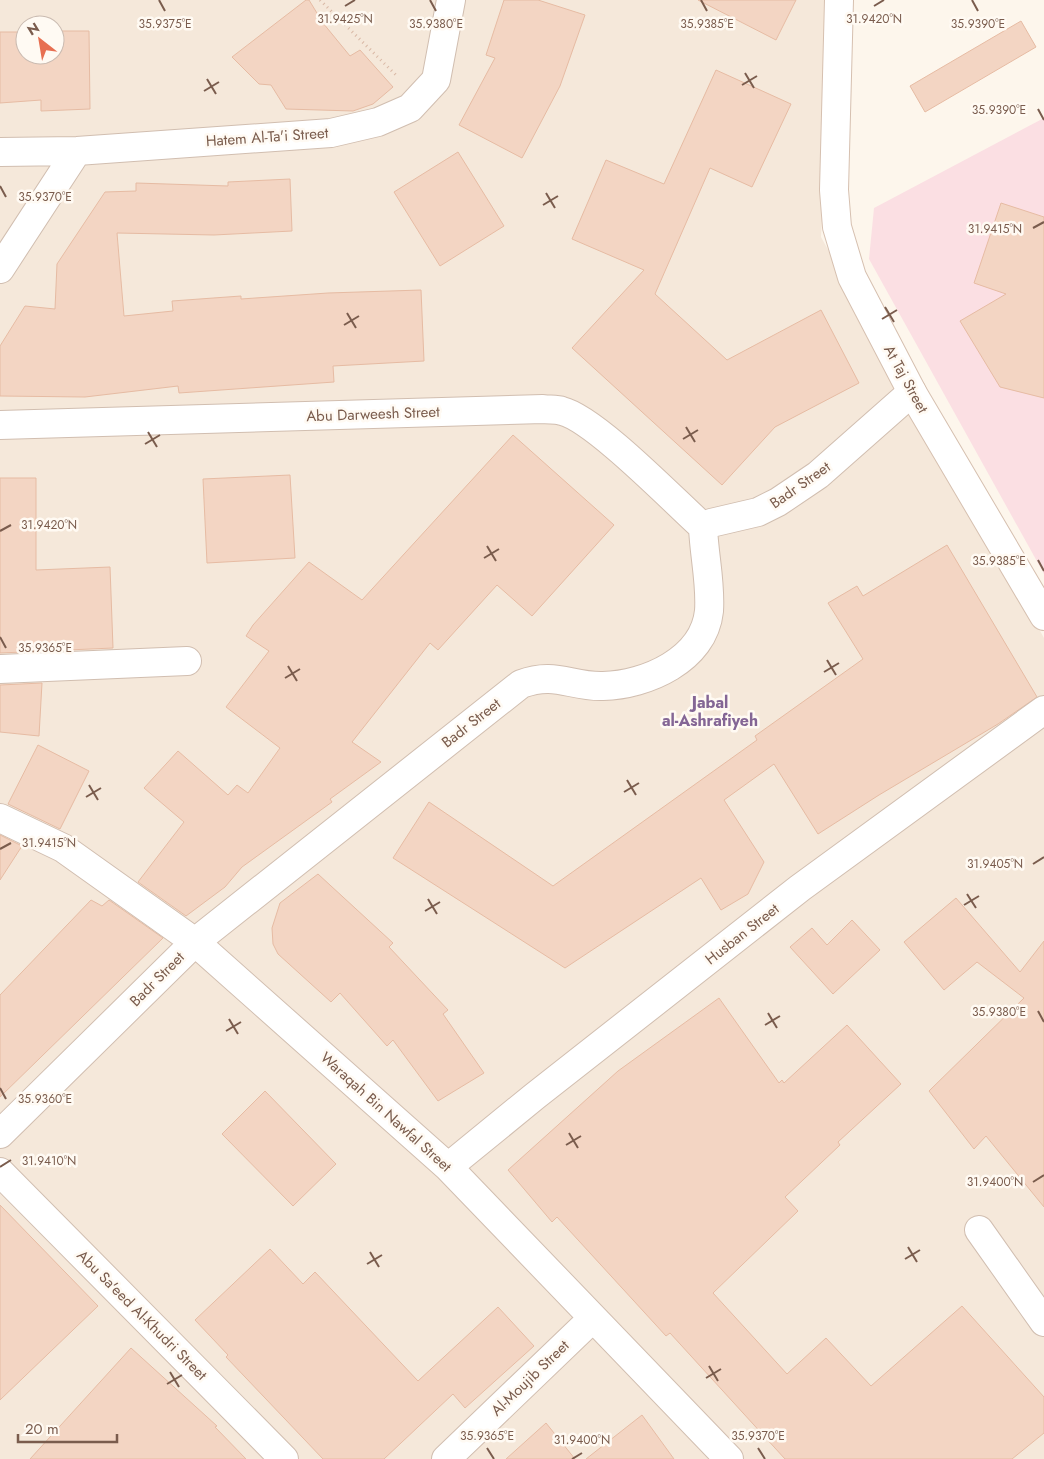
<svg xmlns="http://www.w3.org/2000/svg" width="1044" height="1459" font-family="Jost,sans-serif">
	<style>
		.residential { fill: #f5e8da; fill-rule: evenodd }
		.medical { fill: #fbdfe3 }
		.building { fill: #f3d5c3; stroke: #e6bba3 }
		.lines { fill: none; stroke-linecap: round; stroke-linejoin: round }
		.street-casing { stroke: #d1beb0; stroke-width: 30 }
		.secondary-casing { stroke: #d6c0b0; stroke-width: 30 }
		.path { stroke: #d9b8a5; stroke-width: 3; stroke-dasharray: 1 4; stroke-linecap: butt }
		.street { stroke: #fff; stroke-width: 28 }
		.secondary { stroke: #fff; stroke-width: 28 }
		.ticks { fill: none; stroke: #7a5c4d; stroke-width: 2 }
		.labels { text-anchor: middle; stroke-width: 5; stroke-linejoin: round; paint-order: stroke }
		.street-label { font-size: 15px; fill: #7a5c4d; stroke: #fffaf3 }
		.neighbourhood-label { font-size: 16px; font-weight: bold; fill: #846695; stroke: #fffaf3 }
		.ticks-label { font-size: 12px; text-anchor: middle; fill: #7a5c4d; stroke: #fffaf3; stroke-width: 5; stroke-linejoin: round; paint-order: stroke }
	</style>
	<rect width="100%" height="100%" fill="#fdf6ec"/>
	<path class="residential" d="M 0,0 L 835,0 L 821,237 L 1044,638 L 1044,1459 L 0,1459 ZM 25,25 L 55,25 L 55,55 L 25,55 Z"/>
	<path class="medical" d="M 1044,118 L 1044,574 L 869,259 L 874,208 Z"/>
	<path class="building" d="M 306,0 L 309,0 L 323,23 L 350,56 L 360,50 L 393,87 L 373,104 L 353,111 L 286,109 L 271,85 L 259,84 L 232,57 Z
		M 504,0 L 538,0 L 585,15 L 560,86 L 522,158 L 459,125 L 495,58 L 486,55 Z
		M 698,0 L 796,0 L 776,40 Z
		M 1021,21 L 1036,47 L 925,112 L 910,86 Z
		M 55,31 L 89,31 L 90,109 L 41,111 L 41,100 L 0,103 L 0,32 L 25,32 L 25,55 L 55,55 Z
		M 716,70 L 791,104 L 752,187 L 710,168 L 655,294 L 727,360 L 821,310 L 859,383 L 775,427 L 722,485 L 572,348 L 644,270 L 572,239 L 606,160 L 664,184 Z
		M 458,152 L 504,226 L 440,266 L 394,192 Z
		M 290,179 L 292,231 L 214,235 L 117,233 L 124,316 L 173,311 L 172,301 L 241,296 L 241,299 L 328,293 L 421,290 L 424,361 L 333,366 L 334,382 L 179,393 L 178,386 L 85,397 L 0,396 L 0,346 L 25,306 L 55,309 L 57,264 L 105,192 L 136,191 L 136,183 L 228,186 L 228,182 Z
		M 1001,203 L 1044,217 L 1044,398 L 1000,387 L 960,321 L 1006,294 L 974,283 Z
		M 513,435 L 614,525 L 532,616 L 497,585 L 438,650 L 430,643 L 352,742 L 381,762 L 330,799 L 332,802 L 242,867 L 225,887 L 186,916 L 138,882 L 184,822 L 144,788 L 178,751 L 228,795 L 237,785 L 248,793 L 280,748 L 226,707 L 269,651 L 246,636 L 253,625 L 309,562 L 362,600 Z
		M 290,475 L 295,558 L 207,563 L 203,479 Z
		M 0,478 L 36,478 L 36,570 L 110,567 L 113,648 L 0,653 Z
		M 947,545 L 1037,697 L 998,724 L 879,795 L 818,834 L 774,764 L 724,800 L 764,862 L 748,894 L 721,910 L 701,878 L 565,968 L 393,858 L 429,802 L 553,886 L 757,740 L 755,736 L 863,659 L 828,603 L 857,586 L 863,596 Z
		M 42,683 L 39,736 L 0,732 L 0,685 Z
		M 38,745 L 89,771 L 60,829 L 8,804 Z
		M 0,835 L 22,846 L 0,880 Z
		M 318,874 L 393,943 L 389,947 L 448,1010 L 443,1014 L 484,1073 L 438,1101 L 393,1040 L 387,1046 L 340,993 L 331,1002 L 278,954 L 273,944 L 272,928 L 280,903 Z
		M 956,898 L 1020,972 L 1044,941 L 1044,1207 L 986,1136 L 974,1149 L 929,1091 L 1024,998 L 977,962 L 944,990 L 904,942 Z
		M 91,900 L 102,906 L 109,900 L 163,938 L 0,1097 L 0,995 Z
		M 852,920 L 880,950 L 833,994 L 790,947 L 812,928 L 827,945 Z
		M 719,998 L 779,1083 L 782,1080 L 784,1083 L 847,1025 L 901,1084 L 838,1142 L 840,1145 L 785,1197 L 798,1211 L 713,1293 L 787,1374 L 826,1338 L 871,1386 L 962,1306 L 1044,1397 L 1044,1433 L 1012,1459 L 785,1459 L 670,1333 L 666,1336 L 557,1217 L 552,1222 L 508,1170 L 618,1071 Z
		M 265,1091 L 336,1164 L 293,1206 L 222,1134 Z
		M 0,1205 L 98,1306 L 0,1400 Z
		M 270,1249 L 303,1284 L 315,1272 L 418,1381 L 498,1307 L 534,1346 L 465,1408 L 453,1394 L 384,1459 L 323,1459 L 226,1357 L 228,1355 L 195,1320 Z
		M 131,1348 L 217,1426 L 215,1427 L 246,1459 L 30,1459 Z
		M 642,1415 L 674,1459 L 586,1459 Z
		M 546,1423 L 575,1459 L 506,1459 Z"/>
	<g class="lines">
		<g class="street-casing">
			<path id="street" d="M 0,152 L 77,151 L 331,133 L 378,122 L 410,108 L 436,80 L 451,0
				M 0,269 L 77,151
				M 0,425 L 543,409 C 549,410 556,409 562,411 C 595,419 674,501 703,527
				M 703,527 L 711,523 L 758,512 L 778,502 L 818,475 L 912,392
				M 0,669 L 187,661
				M 0,818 L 63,848 L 195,942 L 448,1167 L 729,1459
				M 0,1134 L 195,942 L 521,684 C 556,671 570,687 603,686 C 646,685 704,660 709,611 C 711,583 704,555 703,527
				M 448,1167 L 535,1096 L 800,888 L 1044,710
				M 0,1172 L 284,1459
				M 979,1230 L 1044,1322
				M 446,1459 L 593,1318"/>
		</g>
		<g class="secondary-casing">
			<path id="secondary" d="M 839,0 L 834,190 L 837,227 L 852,277 L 912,392 L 1044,616"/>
		</g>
		<path class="path" d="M 320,0 L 397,76"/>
		<use href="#street" class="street"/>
		<use href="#secondary" class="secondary"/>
	</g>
	<path class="ticks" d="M 159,0 L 165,11M 430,0 L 436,11M 701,0 L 707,11M 972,0 L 978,11M 345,6 L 355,0M 874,6 L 884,0M 745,73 L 754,88M 207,79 L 216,94M 742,85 L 757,76M 204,91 L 219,82M 1038,109 L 1044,120M 0,186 L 6,197M 546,193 L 555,208M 543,205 L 558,196M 1033,228 L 1044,222M 885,307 L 894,322M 347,313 L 356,328M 882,319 L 897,310M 344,325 L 359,316M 686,427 L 695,442M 148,432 L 157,447M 683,439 L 698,430M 145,444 L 160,435M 0,531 L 11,525M 487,546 L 496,561M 484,558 L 499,549M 1038,560 L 1044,571M 0,637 L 6,648M 827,660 L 836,675M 288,666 L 297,681M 824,672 L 839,663M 285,678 L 300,669M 627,780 L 636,795M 89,785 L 98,800M 624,792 L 639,783M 86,797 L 101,788M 0,849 L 11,843M 1033,864 L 1044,857M 967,894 L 976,908M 428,899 L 437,914M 964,905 L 979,896M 425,911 L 440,902M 1038,1011 L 1044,1022M 768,1013 L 777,1028M 229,1019 L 238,1034M 765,1025 L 780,1016M 226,1031 L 241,1022M 0,1088 L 6,1099M 569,1133 L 578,1148M 566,1145 L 581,1136M 0,1167 L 11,1160M 1033,1182 L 1044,1175M 908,1247 L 917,1262M 370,1252 L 379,1267M 905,1259 L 920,1250M 367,1264 L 382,1255M 709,1366 L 718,1381M 170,1372 L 179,1387M 706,1378 L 721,1369M 167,1384 L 182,1375M 487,1448 L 494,1459M 758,1448 L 765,1459M 572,1459 L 582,1453"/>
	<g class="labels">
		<g class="street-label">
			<text transform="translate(267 137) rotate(-4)" y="5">Hatem Al-Ta'i Street</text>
			<text transform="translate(906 379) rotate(61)" y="5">At Taj Street</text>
			<text transform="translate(373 414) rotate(-2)" y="5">Abu Darweesh Street</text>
			<text transform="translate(800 485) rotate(-35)" y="5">Badr Street</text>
			<text transform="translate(471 723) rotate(-38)" y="5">Badr Street</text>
			<text transform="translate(742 934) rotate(-38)" y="5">Husban Street</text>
			<text transform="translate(157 979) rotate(-45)" y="5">Badr Street</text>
			<text transform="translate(386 1112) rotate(42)" y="5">Waraqah Bin Nawfal Street</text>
			<text transform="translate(142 1315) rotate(45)" y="5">Abu Sa'eed Al-Khudri Street</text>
			<text transform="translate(530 1378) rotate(-44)" y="5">Al-Moujib Street</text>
		</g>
		<g class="neighbourhood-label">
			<text x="710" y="708">Jabal<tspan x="710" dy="18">al-Ashrafiyeh</tspan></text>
		</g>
	</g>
	<g class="ticks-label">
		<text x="345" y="23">31.9425°N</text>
		<text x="874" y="23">31.9420°N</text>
		<text x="978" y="28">35.9390°E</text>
		<text x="165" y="28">35.9375°E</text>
		<text x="436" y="28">35.9380°E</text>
		<text x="707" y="28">35.9385°E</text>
		<text x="999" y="114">35.9390°E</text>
		<text x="45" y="201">35.9370°E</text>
		<text x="995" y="233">31.9415°N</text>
		<text x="49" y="529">31.9420°N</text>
		<text x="999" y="565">35.9385°E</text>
		<text x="45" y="652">35.9365°E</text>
		<text x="49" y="847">31.9415°N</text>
		<text x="995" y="868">31.9405°N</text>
		<text x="999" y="1016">35.9380°E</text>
		<text x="45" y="1103">35.9360°E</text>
		<text x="49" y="1165">31.9410°N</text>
		<text x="995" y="1186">31.9400°N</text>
		<text x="487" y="1440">35.9365°E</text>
		<text x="758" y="1440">35.9370°E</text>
		<text x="582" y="1444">31.9400°N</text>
	</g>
	<g transform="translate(40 40) rotate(329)"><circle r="24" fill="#fffaf3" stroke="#cabbb1"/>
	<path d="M0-4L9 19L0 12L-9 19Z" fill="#e76f51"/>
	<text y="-8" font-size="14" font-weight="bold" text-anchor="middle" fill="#7a5c4d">N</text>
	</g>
	<path d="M18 1434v8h99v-8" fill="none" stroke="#7a5c4d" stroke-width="2.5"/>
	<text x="25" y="1434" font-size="15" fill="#7a5c4d" stroke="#fffaf3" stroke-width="4" paint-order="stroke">20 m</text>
</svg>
